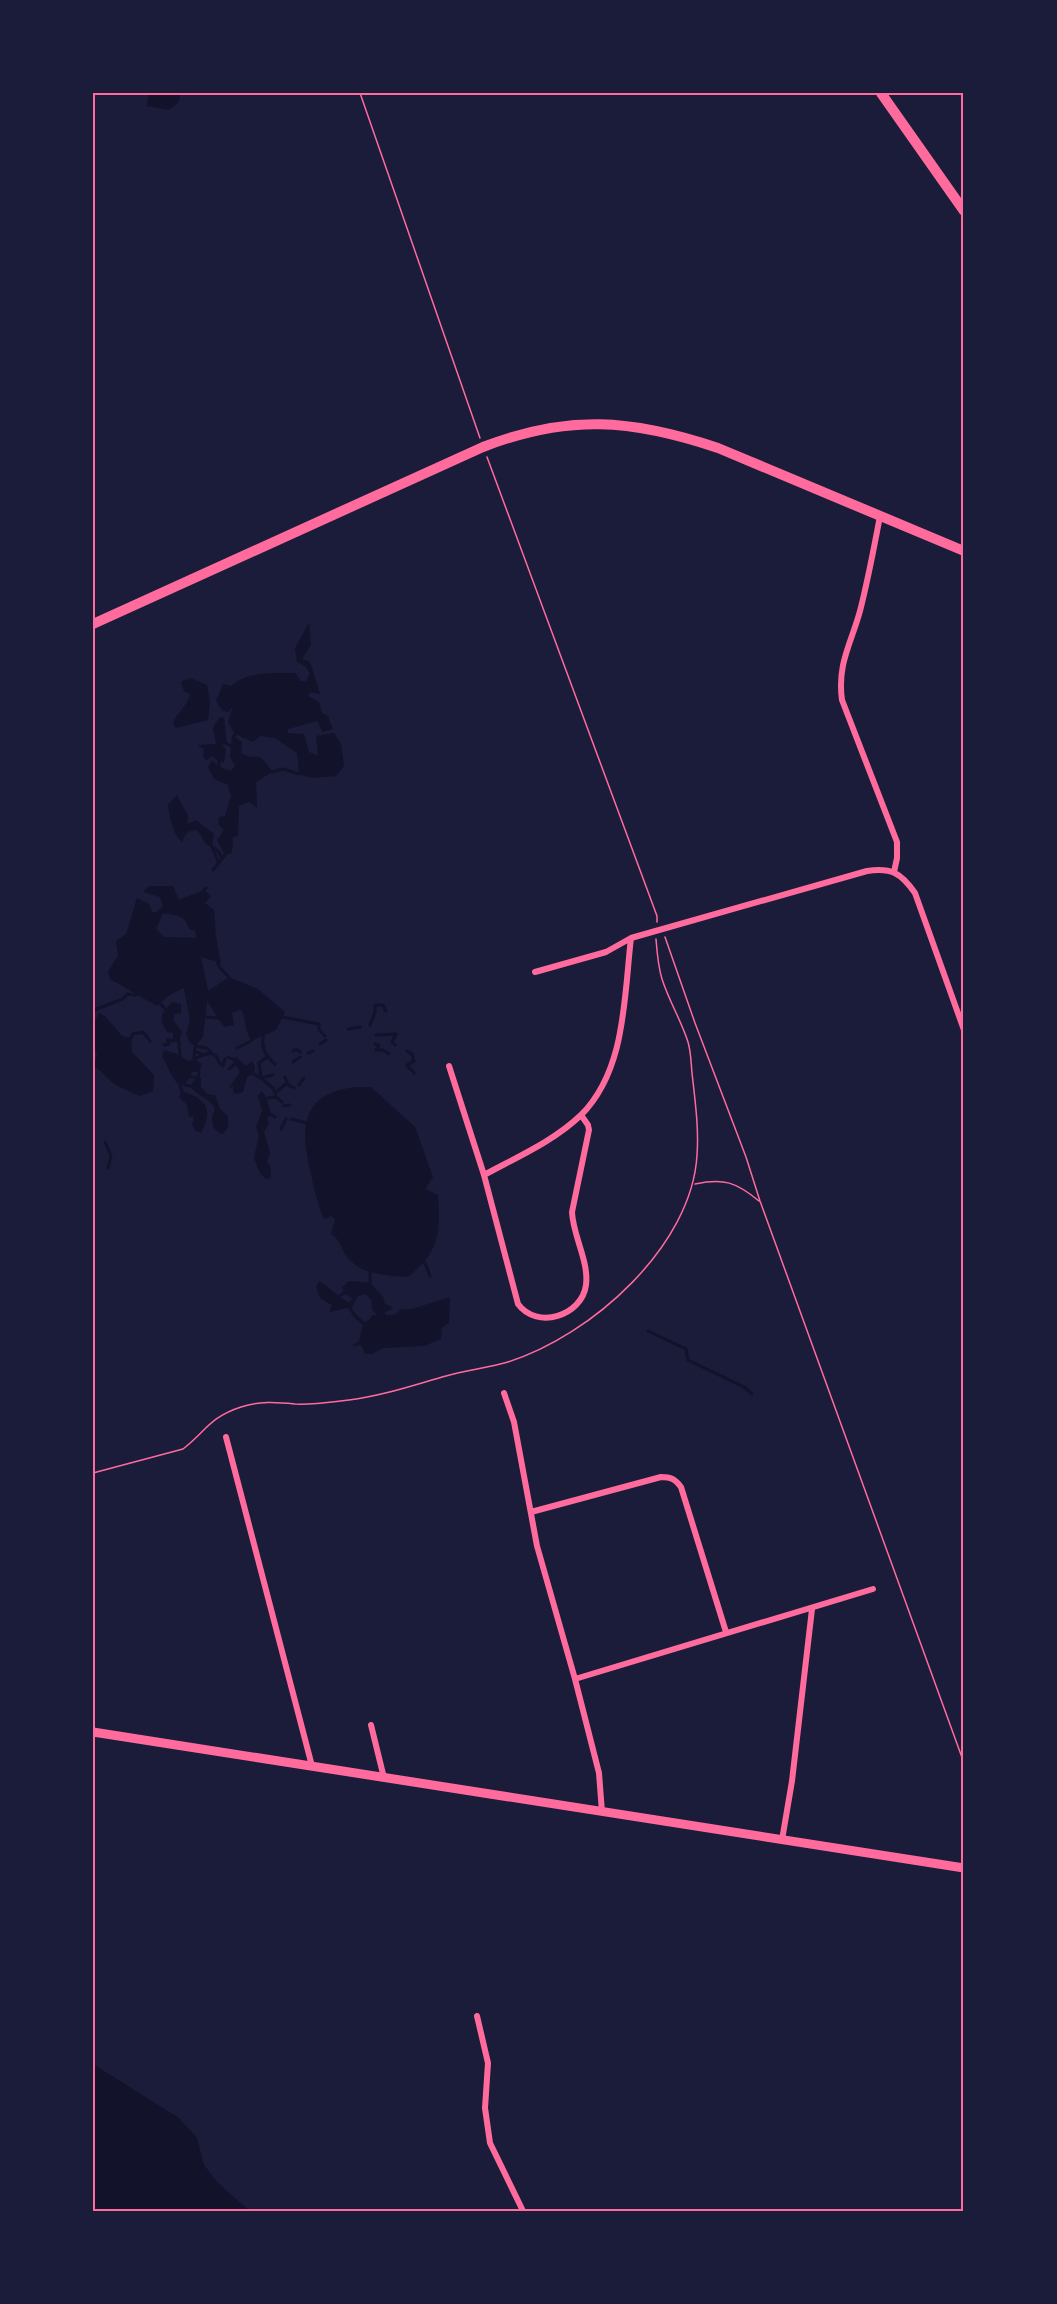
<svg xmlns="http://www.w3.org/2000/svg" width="1057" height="2304" font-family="'Titillium Web',sans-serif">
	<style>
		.water { fill: #12122b; fill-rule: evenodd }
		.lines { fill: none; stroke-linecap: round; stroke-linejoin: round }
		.stream { stroke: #12122b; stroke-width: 3 }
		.path { stroke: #ff6b9d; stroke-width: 1.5 }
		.minor { stroke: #ff6b9d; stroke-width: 6 }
		.secondary { stroke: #ff6b9d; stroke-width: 9 }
		.primary { stroke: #ff6b9d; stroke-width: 10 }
		.trunk { stroke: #ff6b9d; stroke-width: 10 }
		.neatline { fill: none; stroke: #ff6b9d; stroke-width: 2 }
	</style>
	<rect width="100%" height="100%" fill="#1b1b3a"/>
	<path class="water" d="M 149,93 L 180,93 L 179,102 L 169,110 L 147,106 Z
		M 309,623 L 311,645 L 302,659 L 310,662 L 320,694 L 310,692 L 308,696 L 319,702 L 322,713 L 328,716 L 333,729 L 323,732 L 317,721 L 288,729 L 287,733 L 304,734 L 309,752 L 318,756 L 316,736 L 334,733 L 341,744 L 344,766 L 336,776 L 312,778 L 299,774 L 297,753 L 275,738 L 260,736 L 253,742 L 235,734 L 228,722 L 233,706 L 228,712 L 222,710 L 216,701 L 223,684 L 231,686 C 247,671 274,673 295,673 L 301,681 L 306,681 L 310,673 L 305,666 L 297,662 L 295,648 Z
		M 190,678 L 207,685 L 210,702 L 208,720 L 176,728 L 173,722 C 179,711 187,706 190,694 L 184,691 L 181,682 Z
		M 224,717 L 227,744 L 221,745 L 226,749 L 224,763 L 211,756 L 207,761 L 203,757 L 204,749 L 197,745 L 216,744 L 213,728 L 219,718 Z
		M 232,735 L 242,742 L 241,753 C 258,763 256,747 272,772 L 256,782 L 257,808 L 249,802 L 239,806 L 238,836 L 233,837 L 232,853 L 225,855 L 217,840 L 224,830 L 218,824 L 219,817 L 225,816 L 231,796 L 228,785 L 214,779 L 208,767 L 212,760 L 219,767 L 231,771 L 235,766 L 230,757 Z
		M 177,795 L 188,816 L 187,824 L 196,820 L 214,834 L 212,847 L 206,844 L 197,830 C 188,830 185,834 182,842 C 172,833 170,818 168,805 Z
		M 149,886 L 173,886 L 179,900 L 204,890 L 211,896 L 205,903 L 214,910 L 216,937 L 221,963 L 201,957 L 208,991 L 229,977 L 258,989 L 285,1012 L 276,1030 L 251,1041 C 245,1030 246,1020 241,1009 L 232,1013 L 234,1025 L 224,1027 L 207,1001 L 203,1037 L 195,1046 L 190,1043 L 186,1033 L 190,1021 L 184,988 L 171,994 L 157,1006 L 110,979 L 108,972 L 118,955 L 116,941 L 126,934 L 137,898 L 149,904 L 152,912 L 157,912 L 163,906 L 160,897 L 143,892 ZM 163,913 C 175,915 186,915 189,929 L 195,931 L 196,938 L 164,937 L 156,929 Z
		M 172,1002 L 181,1004 L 181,1013 L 174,1014 L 174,1021 L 182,1032 L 179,1042 L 173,1041 L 173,1033 L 167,1032 C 158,1018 161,1013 172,1002 Z
		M 99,1013 L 105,1016 L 122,1036 L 131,1038 L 132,1052 L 154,1075 L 153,1091 L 139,1096 L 114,1084 L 97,1068 L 93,1067 L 93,1059 L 96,1060 C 98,1053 96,1052 94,1046 C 90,1034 94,1022 99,1013 Z
		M 164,1050 L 180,1055 L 188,1061 L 194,1059 L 202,1064 L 199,1072 L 192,1072 L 185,1085 L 180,1086 C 171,1078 169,1067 162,1057 Z
		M 236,1057 L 246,1066 L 252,1061 L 255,1067 L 254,1074 L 247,1077 L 243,1092 L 237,1094 L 233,1092 L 233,1086 L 228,1089 L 240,1072 L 232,1059 Z
		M 201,1077 L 201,1087 L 207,1094 L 215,1095 L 220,1109 L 228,1116 L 228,1127 L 223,1134 L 219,1133 L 213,1127 L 212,1118 L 215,1109 C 210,1098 197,1096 190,1086 L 196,1078 Z
		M 356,1087 L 371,1087 L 415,1127 L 433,1177 L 425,1189 L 438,1195 C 440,1234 440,1251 408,1277 C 385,1275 363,1276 347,1257 C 340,1248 341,1240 331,1234 L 335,1219 L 331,1216 L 324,1219 C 318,1205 314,1190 311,1174 C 300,1129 300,1093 356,1087 Z
		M 182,1091 C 206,1099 214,1109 201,1133 L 196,1131 L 192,1125 L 194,1116 L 189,1117 L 187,1105 L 179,1097 Z
		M 262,1091 C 269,1099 267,1106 272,1115 L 267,1118 L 269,1123 L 264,1132 L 270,1153 L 267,1161 L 271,1169 L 270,1178 L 266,1179 L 260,1173 L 254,1158 L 259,1135 L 256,1127 L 262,1111 L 258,1096 Z
		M 319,1281 C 330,1287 338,1298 349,1302 L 353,1299 L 344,1293 L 342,1287 L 349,1281 L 370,1283 L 383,1297 L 385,1304 L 391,1306 L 392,1309 L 385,1312 L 386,1315 L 394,1315 L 402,1309 L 412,1309 L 450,1297 L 449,1323 L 442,1327 L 441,1339 L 424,1346 L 383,1348 L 372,1354 L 365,1354 L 361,1345 L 352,1346 L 359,1341 L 363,1323 L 369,1320 L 373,1315 L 378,1316 L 372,1309 L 371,1299 L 365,1294 L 358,1296 L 352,1307 L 329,1312 L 332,1305 L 320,1298 L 316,1287 Z
		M 93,2064 L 179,2118 L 197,2138 L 204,2165 L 218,2183 L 250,2211 L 93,2211 Z"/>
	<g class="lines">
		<path class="stream" d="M 234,737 L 235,734
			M 227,744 L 231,746
			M 219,767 L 219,760
			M 272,772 L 283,769 L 299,774
			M 212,847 L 218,861
			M 214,848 L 218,851 L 222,858
			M 213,870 L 225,855
			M 204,890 L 206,888
			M 217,961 L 220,968 L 229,977
			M 160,1003 L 165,1009
			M 94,1010 L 123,999 L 127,994 L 136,995
			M 205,1017 L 218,1018
			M 282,1017 L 319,1024 L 319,1030 L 325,1036
			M 370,1025 L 375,1012 L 375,1005 L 383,1005 L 386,1011
			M 348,1029 L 360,1027
			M 376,1035 L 396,1034 L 392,1042 L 395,1045
			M 263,1036 C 261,1048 266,1056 275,1064
			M 131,1038 L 133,1034 L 143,1032 L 150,1041
			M 179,1042 L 180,1055
			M 320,1044 L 326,1040
			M 375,1044 L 379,1045 L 376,1050 L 383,1050 L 389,1054
			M 164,1045 L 169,1044 L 168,1040 L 173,1041
			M 237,1048 L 251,1041
			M 195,1051 L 203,1055 L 211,1053 L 217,1057 L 218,1061 L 223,1066
			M 293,1051 L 296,1049 L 300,1052
			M 407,1051 L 412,1054 L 414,1061 L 407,1065 L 414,1073
			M 308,1053 L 313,1051
			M 203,1055 L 194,1059 L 195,1046 L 207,1048 L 211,1053
			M 228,1057 L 232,1059
			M 267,1057 L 259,1063 L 261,1078 L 273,1088 L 275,1093
			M 293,1062 L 300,1057
			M 223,1066 L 225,1059
			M 229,1069 L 235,1064
			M 254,1074 L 261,1078 L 273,1075
			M 189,1076 L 196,1078
			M 198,1077 L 199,1072
			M 285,1077 L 288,1085 L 294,1088
			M 185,1085 L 190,1086
			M 299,1085 L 304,1078
			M 180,1086 L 182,1091
			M 276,1097 L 275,1093 L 287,1083
			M 268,1098 L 276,1097 L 282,1102
			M 284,1106 L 290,1105
			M 272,1115 L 275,1117
			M 291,1119 L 307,1123
			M 281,1129 L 286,1119
			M 105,1142 L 111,1156 L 108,1168
			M 425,1263 L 430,1276
			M 370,1273 L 370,1283
			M 338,1297 L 344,1293
			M 350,1308 L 355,1316 L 363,1323
			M 648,1331 L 686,1349 L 688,1360 L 744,1387 L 752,1394"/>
		<path class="path" d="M 360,93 L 480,438
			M 487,457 L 657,916 L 657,922
			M 665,937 L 695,1023 L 746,1157 L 760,1201 L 964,1763
			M 695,1184 C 724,1178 736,1182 759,1201
			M 93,1473 L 183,1449 C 206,1431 210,1417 241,1407 C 259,1401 276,1402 295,1404 C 312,1405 331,1402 349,1400 C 382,1396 414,1385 446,1376 C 466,1370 488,1368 508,1362 C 591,1336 692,1246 697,1155 C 699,1128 695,1100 692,1073 C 691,1063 691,1052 688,1042 C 681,1020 669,1001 662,979 C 658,966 657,952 656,939"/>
		<path class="minor" d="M 880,516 C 874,548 868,580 860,611 C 851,644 837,664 842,700 L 897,842 L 897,858 L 894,872
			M 535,972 L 606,952 L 631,938 L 867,871 C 891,867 901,873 915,893 L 964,1030
			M 449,1066 L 484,1175 L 518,1304 C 537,1330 582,1316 586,1285 C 589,1261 573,1236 572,1212 L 589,1130 L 588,1125 L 581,1115
			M 484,1175 C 517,1157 554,1141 581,1115 C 626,1070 624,997 631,938
			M 504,1393 L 514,1422 L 537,1546 L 575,1679 L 599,1773 L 602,1812
			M 226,1437 L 312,1766
			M 531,1512 L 661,1477 C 671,1477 675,1479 681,1487 L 726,1632
			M 575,1679 L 873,1589
			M 371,1725 L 384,1778
			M 782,1840 L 792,1781 L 812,1609
			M 477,2016 L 488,2063 L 485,2108 L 490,2143 L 523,2211"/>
		<path class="secondary" d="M 93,1732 L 964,1868"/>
		<path class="primary" d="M 881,93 L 964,211"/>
		<path class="trunk" d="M 93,624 L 483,447 C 568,414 632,419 718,448 L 964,551"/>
	</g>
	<rect width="1057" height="2304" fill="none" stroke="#1b1b3a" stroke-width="189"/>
	<rect x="94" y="94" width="868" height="2116" class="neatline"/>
</svg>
